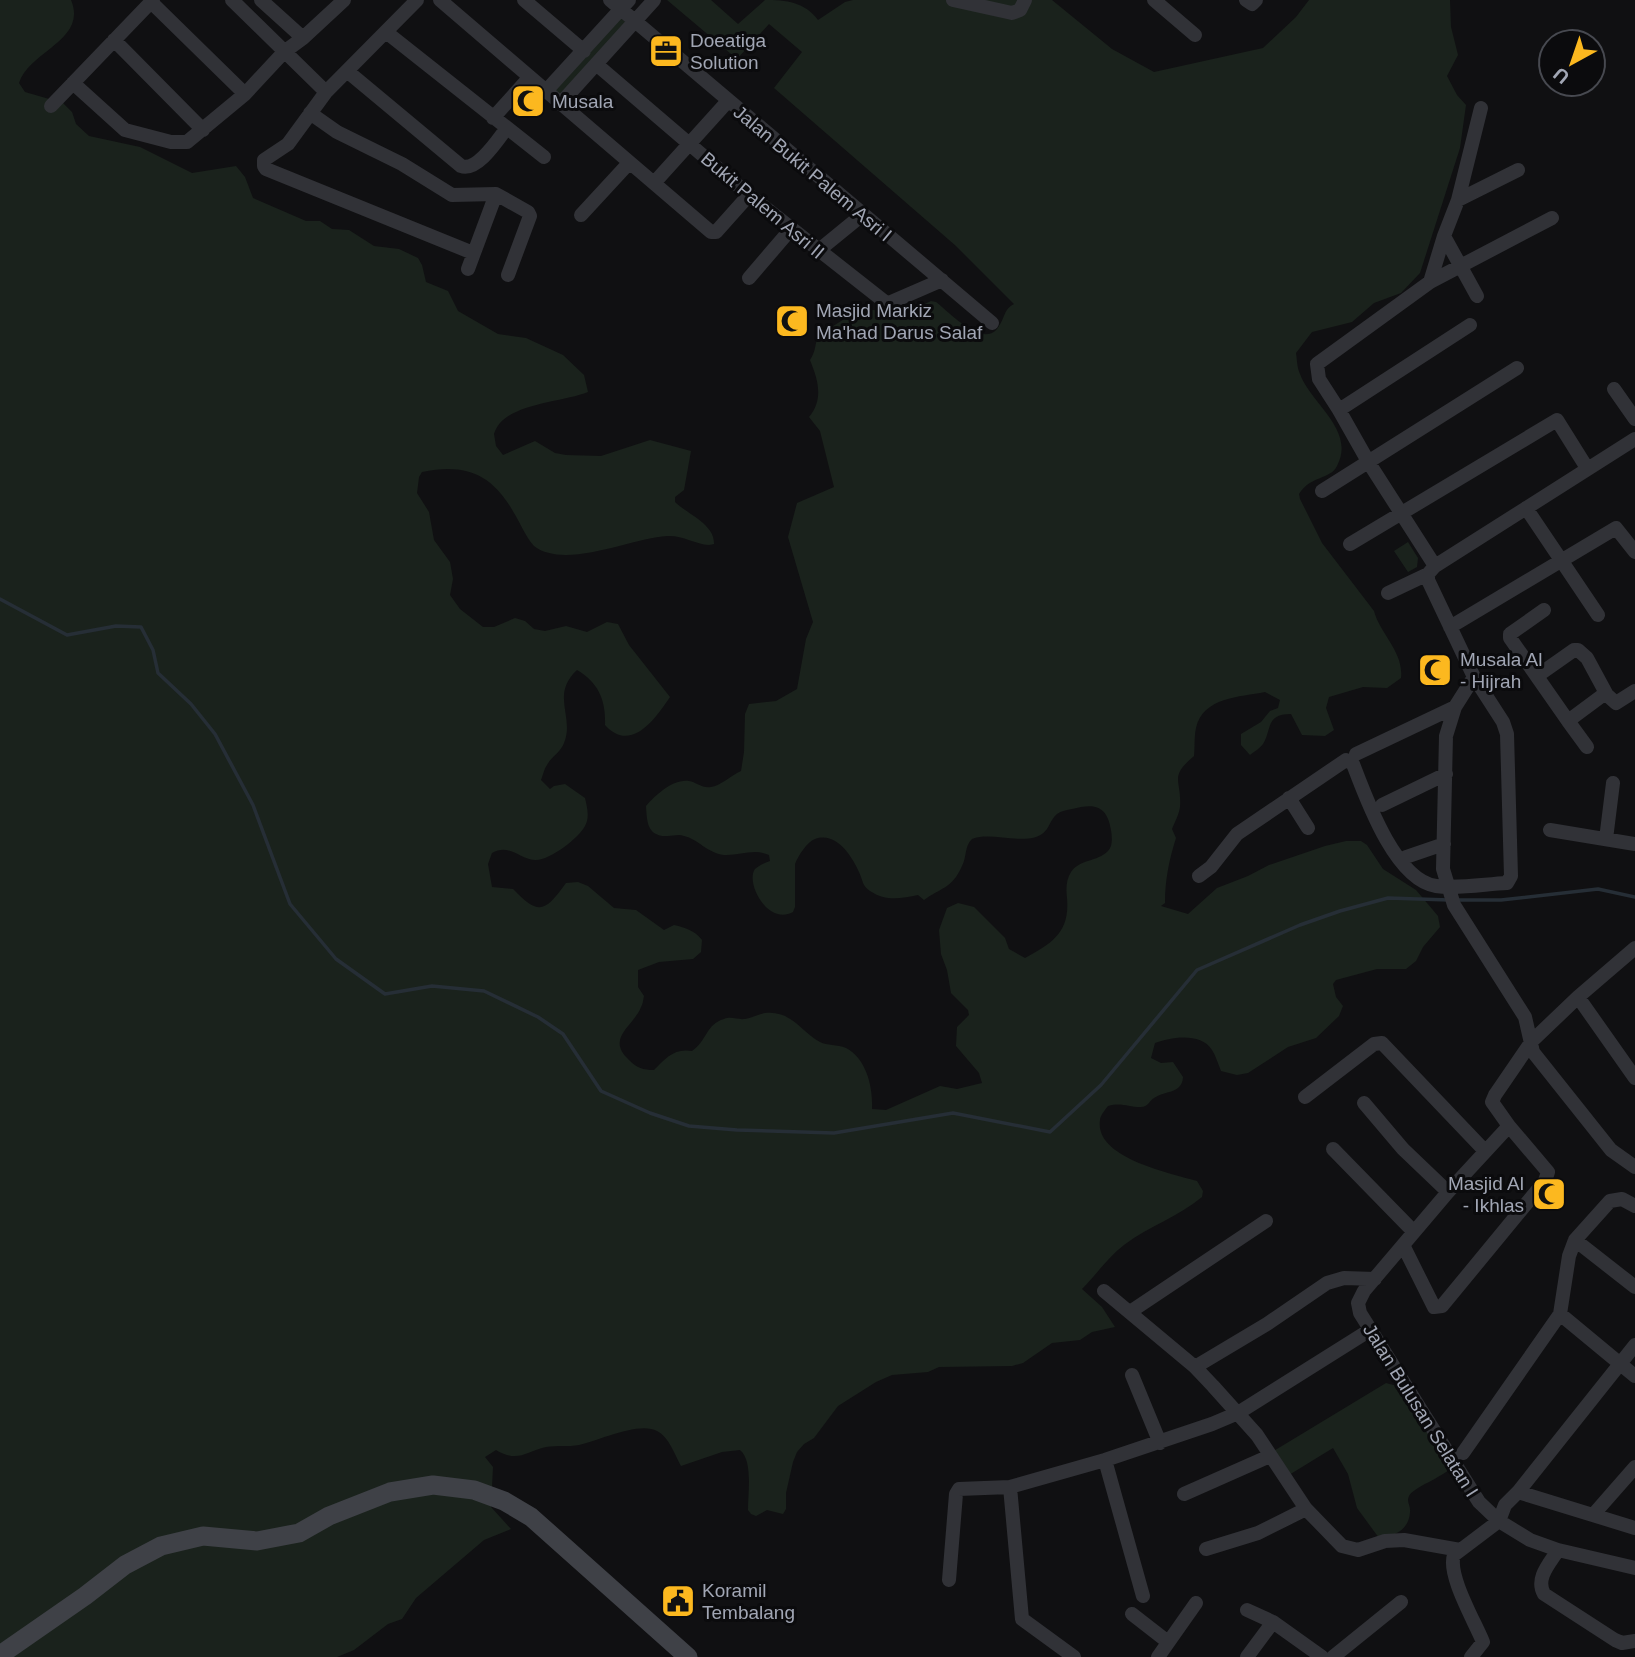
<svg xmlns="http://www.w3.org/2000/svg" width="1635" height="1657" font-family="Arial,sans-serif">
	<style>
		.green { fill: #1a221c }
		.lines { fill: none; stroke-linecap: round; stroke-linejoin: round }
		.stream { stroke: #262e36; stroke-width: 3.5 }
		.street { stroke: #313237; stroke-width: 14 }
		.secondary { stroke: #3f4147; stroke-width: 19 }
		.labels { text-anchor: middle; stroke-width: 6; stroke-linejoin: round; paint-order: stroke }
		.poi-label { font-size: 19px; fill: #a1a6b4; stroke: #0b0b0d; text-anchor: start }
		.street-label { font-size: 19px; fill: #a1a6b4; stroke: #0b0b0d }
	</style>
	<rect width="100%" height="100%" fill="#101012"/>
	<path class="green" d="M 0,0 L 71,0 C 88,40 29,51 19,83 L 25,92 L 63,103 L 72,112 L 76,124 L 89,136 L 140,147 L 192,173 L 236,166 L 245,177 L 253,198 L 306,221 L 320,221 L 332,229 L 349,230 L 374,246 L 399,249 L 418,258 L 422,265 L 426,282 L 448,291 L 458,311 L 498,334 L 526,338 L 563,355 L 584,375 L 588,392 C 561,403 503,403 494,434 L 496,446 L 503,455 L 535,441 L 555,453 L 566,455 L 601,456 L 650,440 L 691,451 L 684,490 L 675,497 L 675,502 C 687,514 715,524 714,544 L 709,545 C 695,544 682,535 667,536 C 632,538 565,570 534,546 C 525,536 521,524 514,513 C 492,474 466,463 422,472 L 419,477 L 417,493 L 429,512 L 434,540 L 450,562 L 453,579 L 450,595 L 460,609 L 483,627 L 494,627 L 515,618 L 525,621 L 534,629 L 545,631 L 566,626 L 587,632 L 607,622 L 618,624 L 629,645 L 670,697 C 656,718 631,754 605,725 C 606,701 599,683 577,670 C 550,695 575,717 564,743 C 561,752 551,757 547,765 C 544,769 543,775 541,780 L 550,789 L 554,786 L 565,784 L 585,798 C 587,807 590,817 585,826 C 579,838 549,861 535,860 C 519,859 509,843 492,853 L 488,864 L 492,887 L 513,889 C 539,916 545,912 566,883 L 578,882 L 588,886 L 614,908 L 636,910 L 664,930 L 674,925 C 686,928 694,930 702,940 L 701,952 L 693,959 L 659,962 L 638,970 L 638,987 L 644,996 C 643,1000 643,1004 641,1007 C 634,1026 605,1038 629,1060 C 637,1068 643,1070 654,1070 C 666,1058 674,1048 692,1051 C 707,1041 706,1024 724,1019 C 732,1016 737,1020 745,1019 C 752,1018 758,1014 765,1013 C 792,1010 802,1033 820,1042 C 827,1046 837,1044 846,1048 C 867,1059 873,1088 872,1109 L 886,1110 L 940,1086 L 957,1089 L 982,1083 L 979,1073 L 956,1046 L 957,1027 L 969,1015 L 968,1010 L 951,993 L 947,970 L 941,954 L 939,930 L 947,908 L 958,903 L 974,907 L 1005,938 L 1009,949 L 1025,958 C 1052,943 1070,933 1067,898 C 1066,889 1066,880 1071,872 C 1080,859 1097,862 1108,851 C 1113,846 1112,837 1111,830 C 1107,805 1094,803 1072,809 C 1067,810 1061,811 1057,814 C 1048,822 1050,832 1036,837 C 1016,843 990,832 972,839 C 964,847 967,857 962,866 C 952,889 940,888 924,900 L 918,895 C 900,899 885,901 870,891 C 862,886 863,880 859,872 C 852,856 836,831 815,839 C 807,842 798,856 795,864 L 795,907 L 793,912 C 768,926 745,883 755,869 C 759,865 765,863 770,861 L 769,855 C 754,848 739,856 724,855 C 707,853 698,839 684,836 C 679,834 673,836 668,836 C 647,837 647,822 646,806 C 656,795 672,779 689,781 C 696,782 703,789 711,787 C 720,786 732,775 741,771 L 744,752 L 745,714 L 749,704 L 776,701 L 797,689 L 806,639 L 813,622 L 788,537 L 797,503 L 834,487 L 820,431 L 809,417 C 824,399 818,380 810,360 C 817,349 814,344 819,335 L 860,309 L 898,312 L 916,308 L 931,301 L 936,302 C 949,312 985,351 999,326 C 1005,317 1004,309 1014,304 L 956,246 L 774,88 L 802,52 L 769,24 L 737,59 L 667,0 L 711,0 L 738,24 L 765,0 C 786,0 805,2 818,20 L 845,2 L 853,0 L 1052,0 L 1112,49 L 1154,72 L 1263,48 L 1296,17 L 1309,0 L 1450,0 L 1451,27 L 1458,55 L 1447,76 L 1457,95 L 1466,105 L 1460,148 L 1420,273 L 1401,293 L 1374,303 L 1352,322 L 1312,332 L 1296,353 C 1297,359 1297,368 1300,374 C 1311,404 1356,430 1337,466 C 1330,480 1311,475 1299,494 L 1300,499 L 1322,543 L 1374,611 C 1380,634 1404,652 1401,678 L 1387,688 L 1363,687 L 1329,697 L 1326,708 L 1334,730 L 1325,736 L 1302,735 L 1291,714 C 1265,714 1272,730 1263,744 C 1260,748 1254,752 1250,755 L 1241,745 L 1241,734 L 1261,722 L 1270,711 L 1278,708 L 1280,700 L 1265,692 C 1240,697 1203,697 1196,728 C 1194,737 1195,747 1194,756 C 1168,778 1182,779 1180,807 C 1179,814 1175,822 1172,829 L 1176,838 C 1169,860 1165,880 1165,903 L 1161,906 L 1188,914 L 1217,888 L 1248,876 L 1269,865 L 1325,846 L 1346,841 L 1361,841 L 1367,845 L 1383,869 L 1416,890 L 1438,916 L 1440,927 L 1423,947 L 1416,961 L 1406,969 L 1377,969 L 1336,980 L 1333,984 L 1336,997 L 1343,1006 L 1339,1016 L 1316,1038 L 1288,1047 L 1248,1073 L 1237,1075 L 1221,1071 C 1218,1064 1216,1056 1212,1050 C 1201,1032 1171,1037 1155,1043 L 1151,1058 L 1161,1063 L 1173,1062 L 1183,1077 C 1182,1094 1166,1090 1154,1098 C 1149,1101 1148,1107 1141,1107 C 1127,1107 1122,1102 1108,1106 C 1105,1110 1100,1116 1100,1120 C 1094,1158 1171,1173 1197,1181 L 1203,1191 L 1202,1197 C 1178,1217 1149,1226 1124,1245 C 1108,1257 1096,1275 1082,1289 L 1102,1307 L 1115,1327 L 1092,1332 L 1080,1340 L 1052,1343 L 1023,1363 L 1012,1366 L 939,1367 L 928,1372 L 892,1375 L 876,1382 L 838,1406 L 814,1438 L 804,1444 L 797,1452 L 793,1462 L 786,1493 L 786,1509 L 783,1514 L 767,1510 L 756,1516 L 751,1514 L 748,1510 C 748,1492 753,1461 740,1450 L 722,1452 L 681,1466 C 675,1455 669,1437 657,1431 C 639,1421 598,1441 579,1445 C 568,1447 557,1445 546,1447 C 525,1452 518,1463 496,1450 L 485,1457 L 493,1467 L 491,1507 L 511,1529 L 484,1540 L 416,1598 L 402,1619 L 388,1624 L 354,1650 L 337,1657 L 0,1657 Z
		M 618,16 L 627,23 L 561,97 L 553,90 Z
		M 1408,542 L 1418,558 L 1417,567 L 1408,572 L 1394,551 Z
		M 1386,1383 L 1397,1386 L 1407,1397 L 1451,1468 C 1441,1478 1414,1487 1409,1496 C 1406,1502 1411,1506 1410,1512 C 1409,1530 1395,1536 1379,1538 L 1357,1508 L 1348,1474 L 1333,1448 L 1289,1475 L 1272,1452 Z"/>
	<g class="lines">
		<path class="stream" d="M 0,599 L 67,635 L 116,626 L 141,627 L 153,650 L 158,673 L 191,704 L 215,734 L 253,805 L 290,904 L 336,959 L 385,994 L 432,986 L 484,991 L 538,1017 L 563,1034 L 601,1091 L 650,1113 L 689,1126 L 737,1130 L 834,1133 L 953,1113 L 1050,1132 L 1101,1085 L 1197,970 L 1300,925 L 1340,911 L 1388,898 L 1449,900
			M 1456,900 L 1501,900 L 1598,889 L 1635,897"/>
		<path class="street" d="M 232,0 L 326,92 L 417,0
			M 261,0 L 303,38
			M 440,0 L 711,232 L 716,232 L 749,195
			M 524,0 L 584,51
			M 610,0 L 992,323
			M 953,0 L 1012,13 L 1020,10 L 1025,0
			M 1154,0 L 1195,35
			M 1246,0 L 1252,4 L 1256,0
			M 151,2 L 245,94
			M 386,32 L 544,157
			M 114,40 L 203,130
			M 596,64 L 749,195 L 885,302 L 889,303 L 942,280
			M 347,71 L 461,166 C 477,172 497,141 506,129
			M 73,83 L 125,130 L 171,142 L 187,142 L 245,94 L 284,52 L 303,38 L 344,0
			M 326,92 L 288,144 L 264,160 L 264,166 L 266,169 L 473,253
			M 545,92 L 629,0
			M 560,104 L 654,0
			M 51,106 L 153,0
			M 310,113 L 337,132 L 402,164 L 452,195 L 496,194 L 528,212 L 530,216 L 508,275
			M 493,118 L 529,78
			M 654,183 L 728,101
			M 1458,200 L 1518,170
			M 581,215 L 629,163
			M 1552,218 L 1430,282 L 1317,364 L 1319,379 L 1339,410 L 1369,463 L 1435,566 L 1428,574 L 1428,580 L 1474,677 L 1455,707 L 1446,736 L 1443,869 L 1454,905 L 1525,1017 L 1533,1052 L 1611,1150 L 1635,1167
			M 1444,236 L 1477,296
			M 818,251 L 862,215
			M 468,269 L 496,194
			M 749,278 L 791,229
			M 1430,282 L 1444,236 L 1458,200 L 1481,108
			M 1614,389 L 1635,419
			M 1339,410 L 1470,325
			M 1322,491 L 1517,368
			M 1526,508 L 1598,615
			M 1350,544 L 1557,420 L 1587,468
			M 1435,566 L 1635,439
			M 1388,593 L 1428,574
			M 1544,610 L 1510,634 L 1510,638 L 1568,721
			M 1450,627 L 1616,528 L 1635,552
			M 1537,676 L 1574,650 L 1578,650 L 1587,658 L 1607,695
			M 1587,747 L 1568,721 L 1603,695 L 1607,695 L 1616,703 L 1635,691
			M 1356,754 L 1455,707
			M 1289,798 L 1308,828
			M 1382,805 L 1446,774
			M 1550,830 L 1635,844
			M 1606,839 L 1613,783
			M 1406,857 L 1444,844
			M 1199,876 L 1211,867 L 1237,834 L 1346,760 L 1353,764 C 1366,798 1395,880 1436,886 C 1459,889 1485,884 1507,883 L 1511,876 L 1507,734 L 1503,722 L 1474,677
			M 1635,948 L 1578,997 L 1532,1041 L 1495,1095 L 1492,1102 L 1509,1126 L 1448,1192 L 1364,1291 L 1358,1303 L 1360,1313 L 1479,1502 L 1499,1521 L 1530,1540 L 1558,1550 L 1635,1568
			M 1578,997 L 1635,1078
			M 1305,1097 L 1374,1044 L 1382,1043 L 1485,1151
			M 1364,1103 L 1403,1149 L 1448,1192
			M 1333,1149 L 1414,1232
			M 1575,1240 L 1635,1287
			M 1403,1245 L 1434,1307 L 1442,1306 L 1545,1181 L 1548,1172 L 1509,1126
			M 1104,1291 L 1195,1367 L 1213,1386 L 1257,1435 L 1306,1509 L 1342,1546 L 1358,1550 L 1385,1541 L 1404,1540 L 1460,1550
			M 1130,1312 L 1266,1221
			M 1560,1314 L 1635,1376
			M 1195,1367 L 1267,1324 L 1327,1283 L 1344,1278 L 1375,1279
			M 1132,1375 L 1160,1443
			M 1463,1453 L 1560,1314 L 1569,1256 L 1575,1240 L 1610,1201 L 1622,1199 L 1635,1206
			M 1105,1460 L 1143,1596
			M 1010,1487 L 1022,1619 L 1074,1657
			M 1518,1492 L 1635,1528
			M 1184,1494 L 1270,1456
			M 1593,1515 L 1635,1467
			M 1206,1549 L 1258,1533 L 1306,1509
			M 1558,1550 C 1550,1563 1535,1578 1544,1594 L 1615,1640 L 1622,1643 L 1635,1641
			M 949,1580 L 956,1494 L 959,1489 L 1010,1487 L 1105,1460 L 1212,1424 L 1238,1413 L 1370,1330
			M 1247,1610 L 1273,1622
			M 1132,1614 L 1168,1642
			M 1158,1657 L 1196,1603
			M 1247,1657 L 1273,1622 L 1322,1657
			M 1333,1657 L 1401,1602
			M 1471,1657 L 1483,1642 C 1475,1622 1447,1575 1454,1555 L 1499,1521 L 1505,1505 L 1518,1492 L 1635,1345"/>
		<path class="secondary" d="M 0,1655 L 85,1596 L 125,1565 L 161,1546 L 203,1536 L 257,1541 L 299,1533 L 329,1516 L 390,1492 L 433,1485 L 474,1490 L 504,1501 L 531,1517 L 688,1657"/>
	</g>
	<defs>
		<g id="office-square" transform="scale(1.75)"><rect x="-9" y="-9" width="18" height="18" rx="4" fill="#fcb81f" stroke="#0b0b0d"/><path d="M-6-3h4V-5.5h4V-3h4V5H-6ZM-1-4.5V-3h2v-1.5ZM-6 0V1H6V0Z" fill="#111"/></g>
		<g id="mosque-square" transform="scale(1.75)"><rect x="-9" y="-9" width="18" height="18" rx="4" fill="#fcb81f" stroke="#0b0b0d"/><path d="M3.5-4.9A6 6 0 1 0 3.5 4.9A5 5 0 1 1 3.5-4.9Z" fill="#111"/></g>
		<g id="civic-square" transform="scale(1.75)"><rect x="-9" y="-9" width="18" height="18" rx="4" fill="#fcb81f" stroke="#0b0b0d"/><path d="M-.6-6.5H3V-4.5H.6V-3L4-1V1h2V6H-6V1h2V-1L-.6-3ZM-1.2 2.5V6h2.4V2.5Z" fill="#111"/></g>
	</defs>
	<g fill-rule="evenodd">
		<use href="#office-square" x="666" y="51"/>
		<use href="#mosque-square" x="528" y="101"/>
		<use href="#mosque-square" x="792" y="321"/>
		<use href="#mosque-square" x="1435" y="670"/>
		<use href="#mosque-square" x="1549" y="1194"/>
		<use href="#civic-square" x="678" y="1601"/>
	</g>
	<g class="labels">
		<g class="poi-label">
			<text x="690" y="47">Doeatiga<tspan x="690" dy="22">Solution</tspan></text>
			<text x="552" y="108">Musala</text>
			<text x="816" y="317">Masjid Markiz<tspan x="816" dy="22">Ma'had Darus Salaf</tspan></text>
			<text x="1460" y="666">Musala Al<tspan x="1460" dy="22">- Hijrah</tspan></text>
			<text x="1524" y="1190" text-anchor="end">Masjid Al<tspan x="1524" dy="22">- Ikhlas</tspan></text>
			<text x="702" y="1597">Koramil<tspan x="702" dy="22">Tembalang</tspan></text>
		</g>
		<g class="street-label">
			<text transform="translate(813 173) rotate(40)" y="7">Jalan Bukit Palem Asri I</text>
			<text transform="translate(763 205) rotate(40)" y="7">Bukit Palem Asri II</text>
			<text transform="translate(1421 1410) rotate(58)" y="7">Jalan Bulusan Selatan I</text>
		</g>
	</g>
	<g transform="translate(1572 63) rotate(220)"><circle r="33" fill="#0b0b0d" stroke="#474950" stroke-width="2"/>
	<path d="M0-5L12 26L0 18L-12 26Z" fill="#fcb81f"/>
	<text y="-10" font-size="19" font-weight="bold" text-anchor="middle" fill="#a1a6b4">U</text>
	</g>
</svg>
